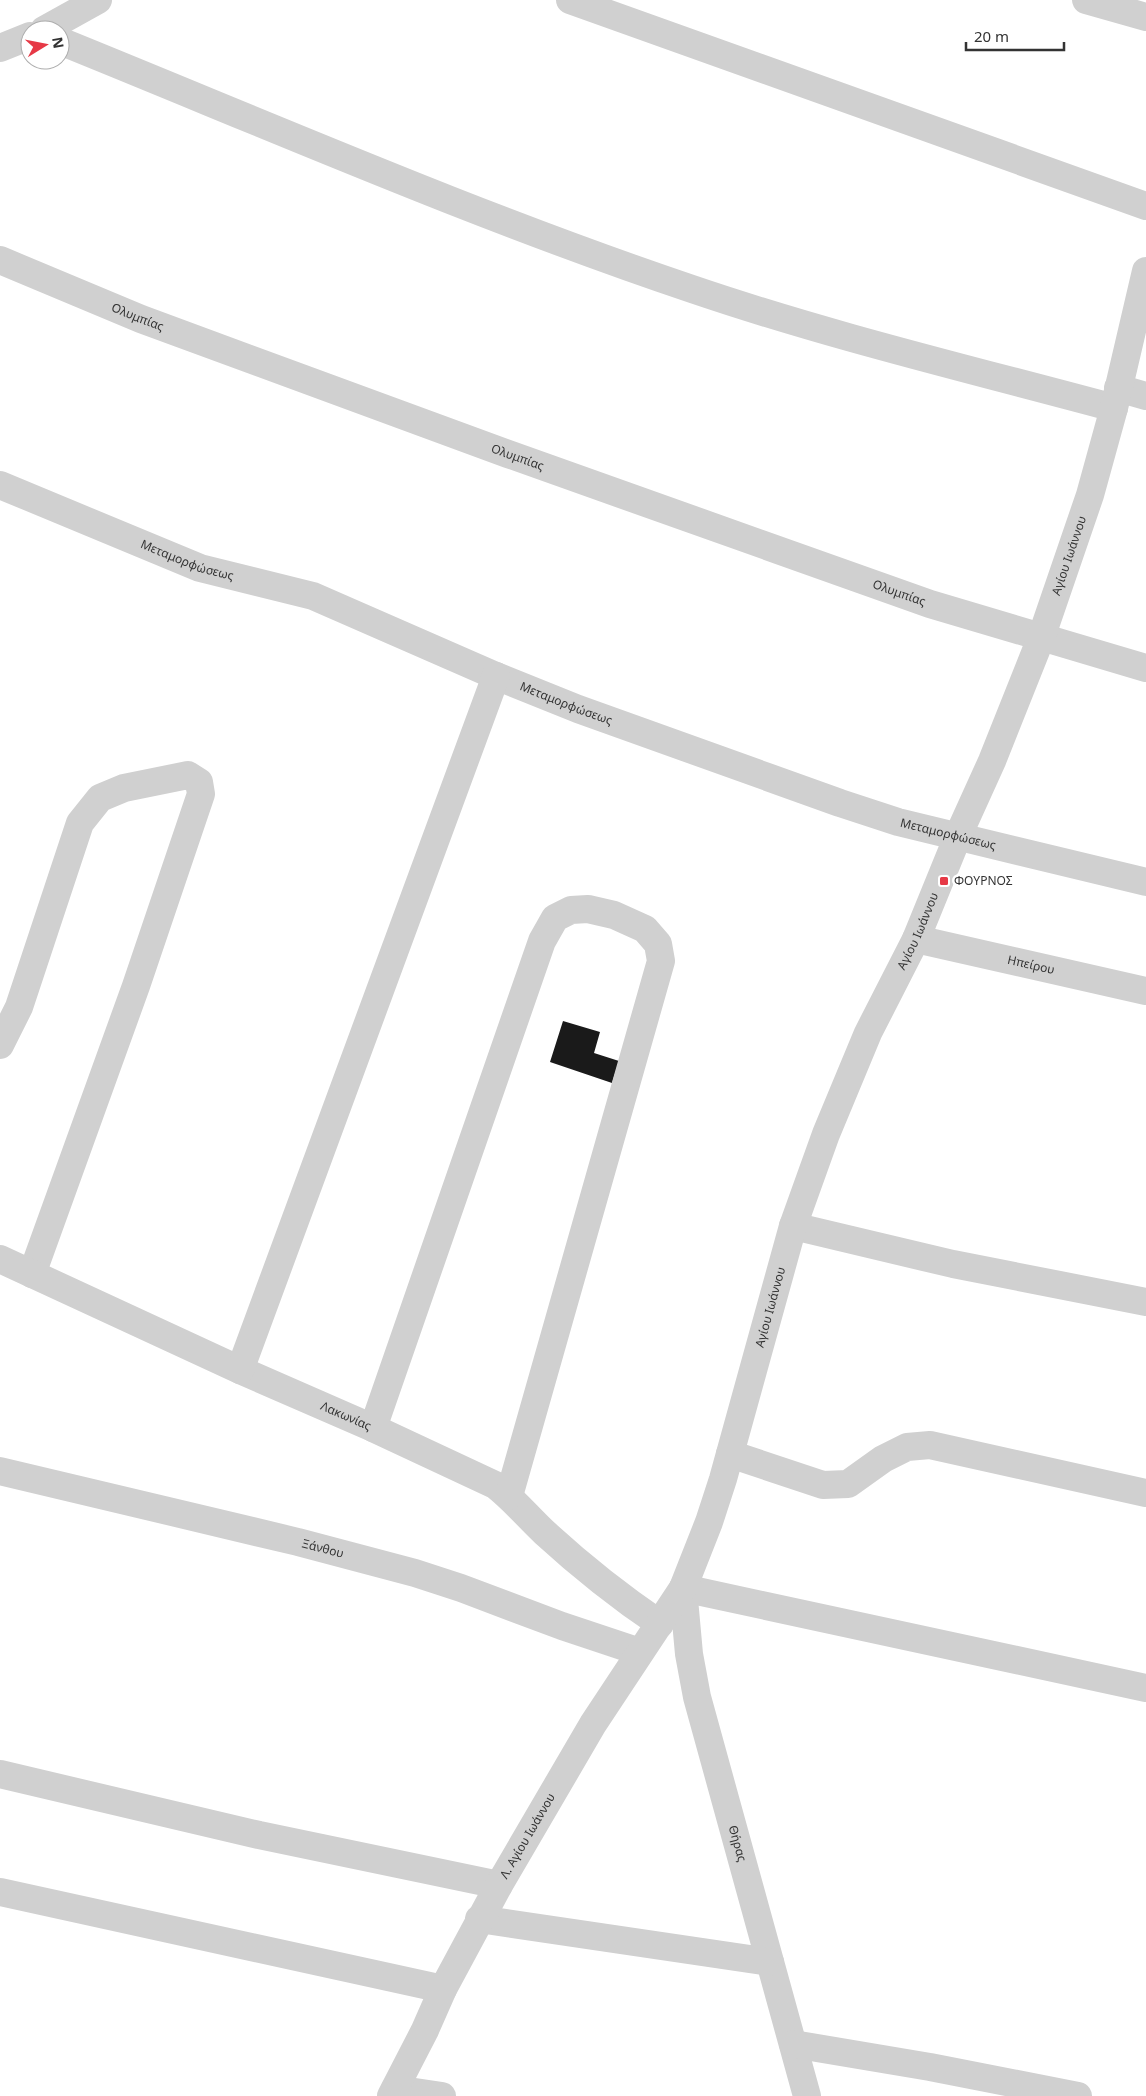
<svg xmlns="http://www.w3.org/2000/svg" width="1146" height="2096" font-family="'Noto Sans',sans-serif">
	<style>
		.building { fill: #1a1a1a }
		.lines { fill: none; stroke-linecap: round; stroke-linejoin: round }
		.minor { stroke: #d0d0d0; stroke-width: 28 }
		.poi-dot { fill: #e63946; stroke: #fff; stroke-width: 2 }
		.labels { text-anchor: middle; stroke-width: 5; stroke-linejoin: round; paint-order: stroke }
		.street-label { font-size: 12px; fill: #333; stroke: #fff }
		.poi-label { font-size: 12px; fill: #333; stroke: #fff; text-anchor: start }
	</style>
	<rect width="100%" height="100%" fill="#fff"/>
	<path class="building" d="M 563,1021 L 600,1032 L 594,1053 L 619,1061 L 612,1083 L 550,1062 Z"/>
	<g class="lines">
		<g class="minor">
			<path d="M 570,0 L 1146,206"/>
			<path d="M 1086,0 L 1146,17"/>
			<path d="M 44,30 L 98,0"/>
			<path d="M 60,41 C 270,126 478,217 692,289 C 830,336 973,370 1114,408"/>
			<path d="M 0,48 L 30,36"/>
			<path id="s1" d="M 0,260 L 141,319 L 508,454 L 930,604 L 1146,668"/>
			<path d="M 1118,388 L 1146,396"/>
			<path id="s2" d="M 0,485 L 200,568 L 313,596 L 496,676 L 578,709 L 840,803 L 898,822 L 1146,882"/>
			<path id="s3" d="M 916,939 L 1146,991"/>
			<path d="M 0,1045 L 19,1007 L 80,823 L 100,798 L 124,788 L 188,775 L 199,782 L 201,794 L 136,986 L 32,1274"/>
			<path d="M 793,1226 L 953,1264 L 1146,1302"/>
			<path id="s4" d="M 0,1259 L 240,1370 L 373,1428 L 495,1485 C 513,1499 528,1517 545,1533 C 581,1566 620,1597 660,1624"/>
			<path d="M 240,1370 L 496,676"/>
			<path d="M 373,1428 L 542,941 L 555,918 L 571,910 L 588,909 L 614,915 L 645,929 L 658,944 L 661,961 L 509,1496"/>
			<path d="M 730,1454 L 823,1485 L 848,1484 L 883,1459 L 907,1447 L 930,1445 L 1146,1493"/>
			<path id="s5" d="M 0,1471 L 298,1542 L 415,1573 L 461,1588 L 562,1626 L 640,1652"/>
			<path id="s6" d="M 683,1588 L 689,1654 L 697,1697 L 807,2096"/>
			<path d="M 683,1588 L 1146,1688"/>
			<path d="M 0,1774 L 259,1835 L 499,1885"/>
			<path d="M 0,1892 L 443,1989"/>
			<path d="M 479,1919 L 770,1962"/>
			<path d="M 793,2044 L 930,2067 L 1078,2096"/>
			<path d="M 395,2089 L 442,2096"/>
			<path id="s7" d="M 391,2096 L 425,2030 L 443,1989 L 499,1885 L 593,1724 L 683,1588 L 709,1522 L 723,1479 L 793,1226 L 826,1134 L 868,1033 L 916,939 L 958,836 L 992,761 L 1041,638 L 1090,495 L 1114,408 L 1146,271"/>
		</g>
	</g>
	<rect class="poi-dot" x="939" y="876" width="10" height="10" rx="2.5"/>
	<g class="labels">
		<g class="street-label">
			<text dy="4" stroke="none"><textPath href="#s1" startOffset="149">Ολυμπίας</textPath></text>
			<text dy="4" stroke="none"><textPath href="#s1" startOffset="554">Ολυμπίας</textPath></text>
			<text dy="4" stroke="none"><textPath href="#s7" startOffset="1691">Αγίου Ιωάννου</textPath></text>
			<text dy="4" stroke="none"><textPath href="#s2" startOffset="202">Μεταμορφώσεως</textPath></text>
			<text dy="4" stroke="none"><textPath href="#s1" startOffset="959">Ολυμπίας</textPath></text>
			<text dy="4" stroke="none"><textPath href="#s2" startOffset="608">Μεταμορφώσεως</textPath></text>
			<text dy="4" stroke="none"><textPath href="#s2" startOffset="1012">Μεταμορφώσεως</textPath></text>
			<text dy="4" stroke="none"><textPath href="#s7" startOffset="1286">Αγίου Ιωάννου</textPath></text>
			<text dy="4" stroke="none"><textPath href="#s3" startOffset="118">Ηπείρου</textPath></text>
			<text dy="4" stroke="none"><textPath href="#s7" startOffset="881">Αγίου Ιωάννου</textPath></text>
			<text dy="4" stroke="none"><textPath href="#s4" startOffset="380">Λακωνίας</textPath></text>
			<text dy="4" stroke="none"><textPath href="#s5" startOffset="332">Ξάνθου</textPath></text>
			<text dy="4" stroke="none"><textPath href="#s7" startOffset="294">Λ. Αγίου Ιωάννου</textPath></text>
			<text dy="4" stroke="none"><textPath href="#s6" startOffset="262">Θήρας</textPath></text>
		</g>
		<g class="poi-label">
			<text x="954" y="885">ΦΟΥΡΝΟΣ</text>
		</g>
	</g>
	<g transform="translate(45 45) rotate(80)"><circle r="24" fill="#ffffff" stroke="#adadad"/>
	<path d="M0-4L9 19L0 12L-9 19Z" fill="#e63946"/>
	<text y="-8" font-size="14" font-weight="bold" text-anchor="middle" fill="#333333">N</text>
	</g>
	<path d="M966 42v8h98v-8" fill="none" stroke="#333333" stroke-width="2.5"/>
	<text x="974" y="42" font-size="15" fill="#333333" stroke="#ffffff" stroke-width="4" paint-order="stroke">20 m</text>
</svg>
